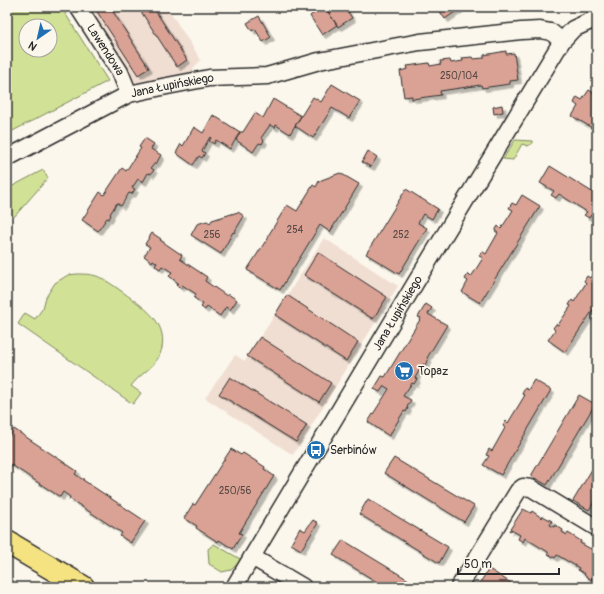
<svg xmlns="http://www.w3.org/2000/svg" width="604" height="594" font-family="Pangolin,sans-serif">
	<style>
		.built { fill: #f1ded2 }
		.green { fill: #d1e296; stroke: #7e8660; fill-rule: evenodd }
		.building { fill: #daa294; stroke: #2b2b2b; filter: url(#shadow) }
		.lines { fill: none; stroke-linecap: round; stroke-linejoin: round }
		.street-casing { stroke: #2b2b2b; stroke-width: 19 }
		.primary-casing { stroke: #2b2b2b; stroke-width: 25 }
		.street { stroke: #fbf7ec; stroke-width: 16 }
		.primary { stroke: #f5e382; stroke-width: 22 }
		.labels { text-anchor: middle; stroke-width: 3.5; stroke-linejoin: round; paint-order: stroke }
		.number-label { font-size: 10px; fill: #574945 }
		.street-label { font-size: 12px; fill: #2b2b2b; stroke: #fbf7ec }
		.poi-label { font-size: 12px; fill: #2b2b2b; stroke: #fbf7ec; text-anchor: start }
	</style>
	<defs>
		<filter id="shadow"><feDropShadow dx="3.5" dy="3.5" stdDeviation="0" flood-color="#0004"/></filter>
	</defs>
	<rect width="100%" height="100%" fill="#fbf7ec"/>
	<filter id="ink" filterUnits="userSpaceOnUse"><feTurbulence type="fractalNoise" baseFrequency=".025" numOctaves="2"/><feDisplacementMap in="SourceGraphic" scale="8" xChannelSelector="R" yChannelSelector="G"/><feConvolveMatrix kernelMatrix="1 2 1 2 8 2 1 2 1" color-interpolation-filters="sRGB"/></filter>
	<g filter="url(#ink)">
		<path class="built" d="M 89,7 L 167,7 L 201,60 L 195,66 L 192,72 L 134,83 L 128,69 Z
			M 324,238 L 398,286 L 293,455 L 205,398 L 235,355 L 245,361 Z"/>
		<path class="green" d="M 7,7 L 61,7 L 108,81 L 7,134 ZM 26,26 L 50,26 L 50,50 L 26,50 Z
			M 515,140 L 532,141 L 533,143 L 528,146 L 522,144 L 513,160 L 503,159 Z
			M 43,170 L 48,178 L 14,217 L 7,209 L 7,189 Z
			M 77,274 C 85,274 94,274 101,278 C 109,282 117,288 124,293 C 143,307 167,321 162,348 C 158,367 141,372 131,386 L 141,393 L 133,404 L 18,324 L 25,313 L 35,319 L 43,308 L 46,297 L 55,283 L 68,275 Z
			M 214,544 L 242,560 L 231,570 L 222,572 L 209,564 L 208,549 Z"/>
		<path class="building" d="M 94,7 L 110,7 L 149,68 L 138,75 Z
			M 138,7 L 153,7 L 187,60 L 177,67 Z
			M 316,7 L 325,7 L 337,25 L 322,35 L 310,16 L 314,13 L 312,9 Z
			M 325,7 L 345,7 L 352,18 L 338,27 Z
			M 437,7 L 460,7 L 461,8 L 445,19 Z
			M 259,16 L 271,37 L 263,42 L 255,29 L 252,31 L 247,23 Z
			M 506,51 L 506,54 L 514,53 L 518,80 L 510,81 L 510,84 L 482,88 L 481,85 L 440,91 L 441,95 L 412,99 L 412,96 L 404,97 L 400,71 L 408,69 L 407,66 L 429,63 L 430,66 L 441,64 L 440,61 L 450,60 L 451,63 L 463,61 L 462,58 L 472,57 L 473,59 L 484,58 L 484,55 Z
			M 332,84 L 360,101 L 349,118 L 332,108 L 313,138 L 295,126 L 313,97 L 321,102 Z
			M 597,88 L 597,120 L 592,128 L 572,116 L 578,106 L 574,103 L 577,97 L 582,100 L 589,90 L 594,93 Z
			M 273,99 L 301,116 L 290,134 L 276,125 L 275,128 L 270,125 L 261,138 L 264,140 L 262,144 L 259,143 L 253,152 L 236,140 L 240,132 L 243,132 L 255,113 L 263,118 Z
			M 502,105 L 503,112 L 494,114 L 493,107 Z
			M 213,115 L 240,132 L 230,149 L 216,140 L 214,144 L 209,141 L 211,138 L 210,137 L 202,151 L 205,153 L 202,158 L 199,156 L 193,165 L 176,153 L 181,144 L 183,146 L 194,127 L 203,133 Z
			M 145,138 L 154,144 L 151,149 L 161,155 L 156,164 L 155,163 L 151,168 L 154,170 L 151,174 L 148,173 L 143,182 L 138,179 L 132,188 L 135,189 L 132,194 L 129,193 L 121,206 L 117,203 L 110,214 L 111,215 L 109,219 L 107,218 L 98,231 L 82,220 L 100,192 L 104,195 L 122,168 L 126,171 L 141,148 L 139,147 Z
			M 368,151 L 377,157 L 371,167 L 362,162 Z
			M 550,166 L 597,195 L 597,218 L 591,215 L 589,218 L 584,215 L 587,212 L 559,194 L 556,198 L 551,195 L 554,191 L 540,183 Z
			M 340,173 L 359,184 L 330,232 L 320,225 L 280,290 L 247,270 L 265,242 L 266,242 L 269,237 L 268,236 L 287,205 L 297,211 L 313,185 L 316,187 L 319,181 Z
			M 406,189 L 438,209 L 432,219 L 423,214 L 418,223 L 427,228 L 399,274 L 366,254 Z
			M 522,195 L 540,206 L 480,303 L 462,292 L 468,281 L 465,279 L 468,274 L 471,277 L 483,258 L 479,256 L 482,251 L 486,254 L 498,233 L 495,231 L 498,226 L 501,229 L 513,210 L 509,208 L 512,203 L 516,205 Z
			M 238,212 L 244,216 L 234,233 L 233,232 L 221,254 L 191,235 L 197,224 L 207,221 L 210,223 L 212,220 Z
			M 152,233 L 161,239 L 160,240 L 182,255 L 180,259 L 207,277 L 205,281 L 227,296 L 228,294 L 237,300 L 230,310 L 226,307 L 220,316 L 207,307 L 205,310 L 201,307 L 203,304 L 194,298 L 196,294 L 182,285 L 181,288 L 176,285 L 178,283 L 169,276 L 172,272 L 162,266 L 160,269 L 155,266 L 157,263 L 153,260 L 152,262 L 144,256 L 150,247 L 145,244 Z
			M 318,252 L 387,297 L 373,319 L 304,275 Z
			M 595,270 L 597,271 L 597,304 L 565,352 L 548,340 L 555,330 L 553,328 L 556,324 L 558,325 L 571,306 L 569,305 L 572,300 L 574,302 L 586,283 L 584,281 L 587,276 L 590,278 Z
			M 287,295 L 358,342 L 346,361 L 275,315 Z
			M 426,304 L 432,308 L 428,314 L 447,325 L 427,358 L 429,359 L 425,365 L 423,364 L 415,378 L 417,379 L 414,384 L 412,383 L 403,396 L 411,400 L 407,407 L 408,408 L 406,412 L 404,411 L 389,436 L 368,422 L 389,389 L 384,386 L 380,392 L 374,389 L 382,376 L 385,377 L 421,318 L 418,317 Z
			M 260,337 L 331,383 L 319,402 L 247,356 Z
			M 230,377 L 307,425 L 296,442 L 219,394 Z
			M 534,380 L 551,390 L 501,475 L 483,465 L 489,456 L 486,455 L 489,449 L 492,451 L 505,428 L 503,426 L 506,421 L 508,423 L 525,395 L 522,394 L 525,388 L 528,390 Z
			M 579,395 L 595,404 L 547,485 L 531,476 Z
			M 14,429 L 77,471 L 75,474 L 82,479 L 84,479 L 83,480 L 145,521 L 131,542 L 131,543 L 120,536 L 122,533 L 70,499 L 69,500 L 70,497 L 63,492 L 60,497 L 7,462 L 7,440 Z
			M 231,449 L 241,455 L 243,453 L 265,467 L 264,469 L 274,476 L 239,533 L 242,534 L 233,549 L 219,540 L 218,542 L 196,528 L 197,526 L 184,518 L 193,504 L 195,505 Z
			M 394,458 L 474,506 L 464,522 L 384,473 Z
			M 597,461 L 597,497 L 589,510 L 573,501 Z
			M 368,499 L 448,547 L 439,563 L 359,514 Z
			M 523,509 L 531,513 L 532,511 L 542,518 L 543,516 L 552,521 L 550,525 L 554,527 L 555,525 L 563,530 L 562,532 L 567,535 L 568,533 L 581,541 L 580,543 L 591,549 L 592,547 L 597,550 L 597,579 L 593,576 L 591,580 L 584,575 L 585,574 L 578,570 L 579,568 L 557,555 L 555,558 L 548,554 L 548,552 L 525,538 L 523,542 L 518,539 L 520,535 L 511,530 L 509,531 Z
			M 313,520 L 318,523 L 301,550 L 291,544 L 300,528 L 305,531 Z
			M 343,540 L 420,587 L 385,587 L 333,555 Z
			M 489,569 L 517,587 L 477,587 Z"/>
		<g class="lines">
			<g class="street-casing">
				<g id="street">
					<path id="s1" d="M 78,7 L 120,72 L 129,94"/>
					<path id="s2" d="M 7,158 L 129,94 L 162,87 L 209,78 L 267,76 L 319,61 L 398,46 L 420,42 L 521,31 L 540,30 L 551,32 L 562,41"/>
					<path d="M 252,557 L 303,587"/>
					<path id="s3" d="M 234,587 L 416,282 L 562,41 L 573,29 L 597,18"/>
					<path d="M 459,587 L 518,491 L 523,487 L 531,488 L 597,528"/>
				</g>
			</g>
			<g class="primary-casing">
				<path id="primary" d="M 7,542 L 83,587"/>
			</g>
			<use href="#street" class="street"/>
			<use href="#primary" class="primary"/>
		</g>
	</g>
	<defs>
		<g id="supermarket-disc" transform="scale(1)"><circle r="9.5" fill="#1f6fb2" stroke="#fbf7ec"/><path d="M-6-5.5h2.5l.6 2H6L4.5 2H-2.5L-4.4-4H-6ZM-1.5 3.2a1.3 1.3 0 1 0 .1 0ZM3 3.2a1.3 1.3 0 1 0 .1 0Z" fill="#fff"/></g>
		<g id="bus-disc" transform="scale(1)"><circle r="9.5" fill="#1f6fb2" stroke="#fbf7ec"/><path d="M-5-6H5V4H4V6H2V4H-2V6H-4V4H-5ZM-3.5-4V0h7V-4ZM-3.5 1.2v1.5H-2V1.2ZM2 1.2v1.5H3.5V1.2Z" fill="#fff"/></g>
	</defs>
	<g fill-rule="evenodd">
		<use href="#supermarket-disc" x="404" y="371"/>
		<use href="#bus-disc" x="316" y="450"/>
	</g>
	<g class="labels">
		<g class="number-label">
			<text x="459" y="79">250/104</text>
			<text x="295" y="233">254</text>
			<text x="212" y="238">256</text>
			<text x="401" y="238">252</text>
			<text x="235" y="494">250/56</text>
		</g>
		<g class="street-label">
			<text dy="4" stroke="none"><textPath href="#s1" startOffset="51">Lawendowa</textPath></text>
			<text dy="4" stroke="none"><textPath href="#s2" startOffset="182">Jana Łupińskiego</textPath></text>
			<text dy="4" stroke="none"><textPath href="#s3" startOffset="319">Jana Łupińskiego</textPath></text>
		</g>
		<g class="poi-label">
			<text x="418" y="375">Topaz</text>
			<text x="330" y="454">Serbinów</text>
		</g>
	</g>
	<rect width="604" height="594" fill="none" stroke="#fbf7ec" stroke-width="24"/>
	<rect x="12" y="12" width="580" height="570" fill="none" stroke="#2b2b2b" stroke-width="1.5" filter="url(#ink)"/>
	<g transform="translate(38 38) rotate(214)"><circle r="19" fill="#fbf7ec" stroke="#a8a59f"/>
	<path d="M0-3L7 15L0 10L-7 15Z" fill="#1f6fb2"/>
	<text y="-6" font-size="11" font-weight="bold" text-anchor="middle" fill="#2b2b2b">N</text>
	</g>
	<path d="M458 568v6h101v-6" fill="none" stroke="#2b2b2b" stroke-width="2"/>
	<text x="464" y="568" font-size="12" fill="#2b2b2b" stroke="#fbf7ec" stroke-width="3" paint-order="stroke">50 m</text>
</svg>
